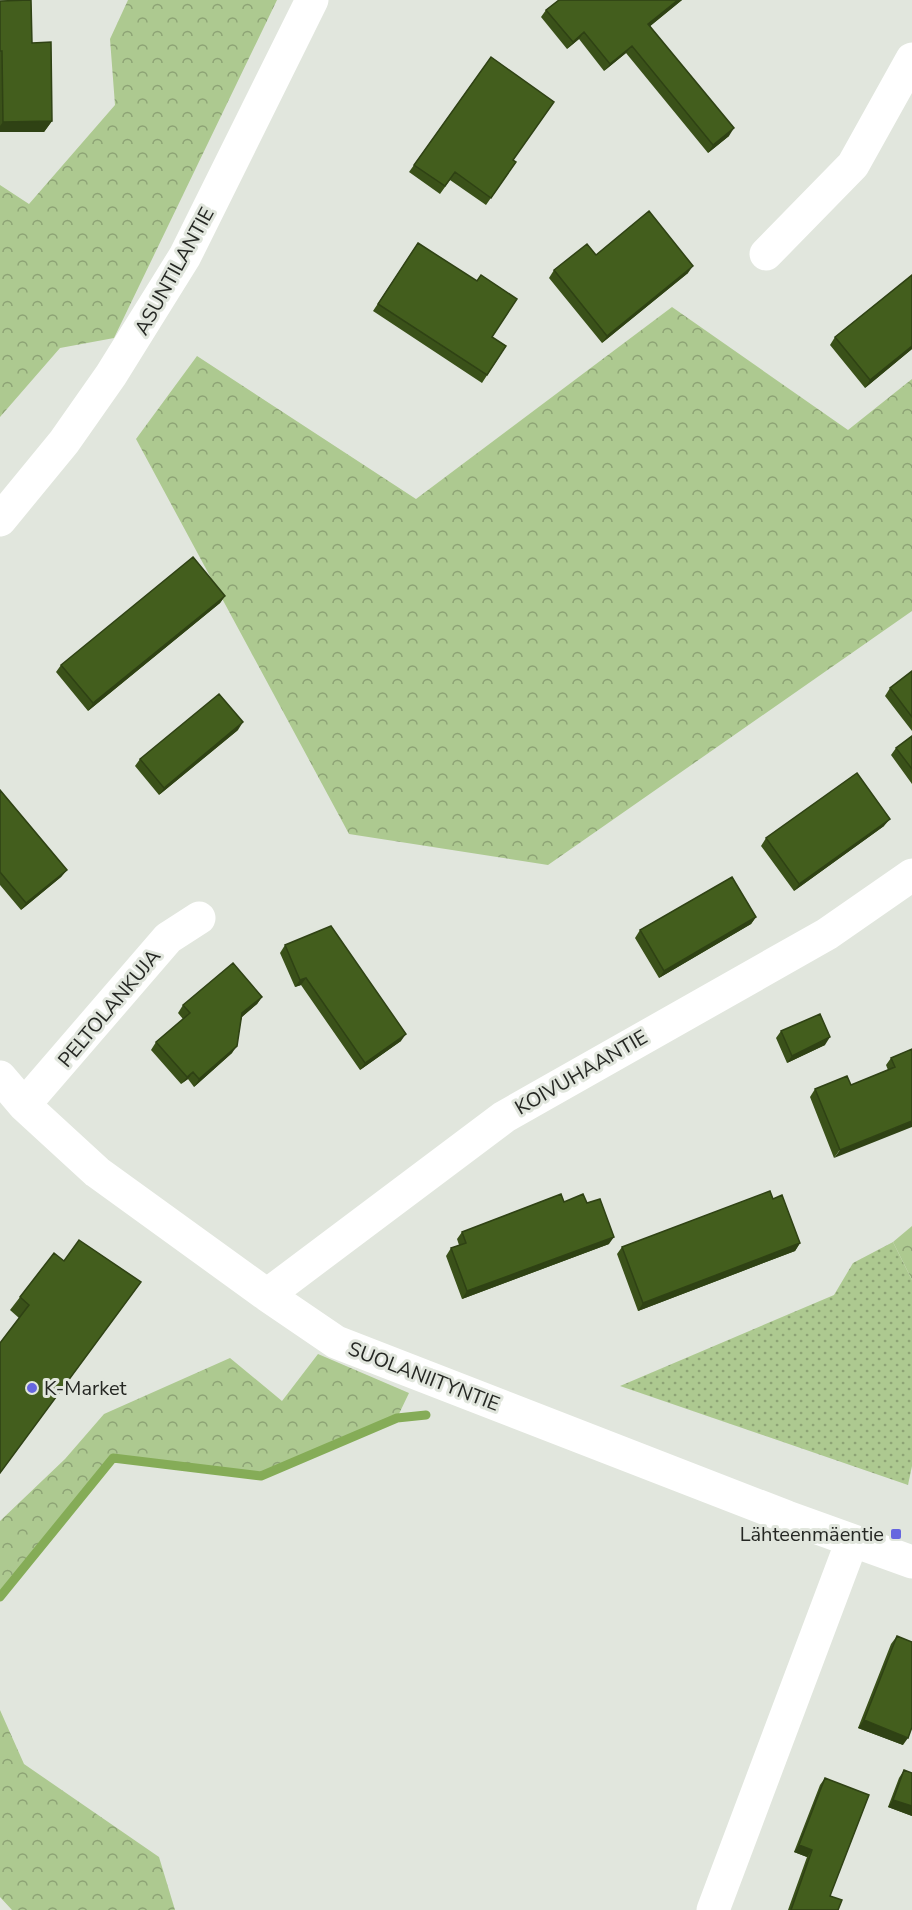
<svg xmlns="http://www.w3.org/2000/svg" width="912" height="1910" font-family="'Nunito Sans',sans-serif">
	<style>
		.grass { fill: url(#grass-dots) }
		.forest { fill: url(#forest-crowns) }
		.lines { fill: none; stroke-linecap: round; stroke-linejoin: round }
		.stream { stroke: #85ac57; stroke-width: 9 }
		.minor { stroke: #fff; stroke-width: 33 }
		.wall { fill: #3a5119 }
		.shaded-wall { fill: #2f4214 }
		.building { fill: #435e1d; stroke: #2f4214; stroke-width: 1.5 }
		.poi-dot { fill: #6666df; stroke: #e1e6dd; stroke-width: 2 }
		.labels { text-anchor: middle; stroke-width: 6; stroke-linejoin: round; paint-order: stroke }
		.street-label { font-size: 20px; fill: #252723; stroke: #e1e6dd }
		.poi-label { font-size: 20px; fill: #252723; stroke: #e1e6dd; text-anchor: start }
	</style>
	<defs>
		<pattern id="grass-dots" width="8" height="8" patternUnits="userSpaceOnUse" patternTransform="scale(1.5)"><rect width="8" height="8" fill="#adc990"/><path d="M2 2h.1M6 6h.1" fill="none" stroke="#8da375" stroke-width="1.8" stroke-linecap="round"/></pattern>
		<pattern id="forest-crowns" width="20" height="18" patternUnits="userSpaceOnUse" patternTransform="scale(1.5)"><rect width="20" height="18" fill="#adc990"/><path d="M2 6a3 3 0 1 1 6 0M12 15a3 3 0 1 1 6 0" fill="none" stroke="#8da375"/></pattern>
	</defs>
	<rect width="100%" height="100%" fill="#e1e6dd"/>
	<path class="grass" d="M 893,1242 L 912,1280 L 912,1466 L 908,1485 L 620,1386 L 834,1295 L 853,1263 Z"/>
	<path class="forest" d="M 128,0 L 277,0 L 114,338 L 60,348 L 0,417 L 0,185 L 29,204 L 115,105 L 110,39 Z
		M 672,307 L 848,430 L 912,379 L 912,611 L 548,865 L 349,834 L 136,439 L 197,356 L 416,499 Z
		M 912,1226 L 912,1280 L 893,1242 Z
		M 318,1354 L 409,1393 L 397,1418 L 261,1476 L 113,1458 L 0,1597 L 0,1521 L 65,1459 L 104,1414 L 230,1358 L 282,1401 Z
		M 0,1710 L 24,1764 L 159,1857 L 175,1910 L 12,1910 L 0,1897 Z"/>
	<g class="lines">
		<path class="stream" d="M 0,1597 L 113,1458 L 261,1476 L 397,1418 L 426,1415"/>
		<path class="minor" d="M 766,254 L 853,165 L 912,59
			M 0,520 L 64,442 L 111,375 L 185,256 L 312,0
			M 0,1077 L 24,1105 L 97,1172 L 267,1295 L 336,1342 L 787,1517 L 912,1562
			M 24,1105 L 168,938 L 199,918
			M 267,1295 L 504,1117 L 827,934 L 912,875
			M 713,1910 L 852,1541"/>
	</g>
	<path class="wall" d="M 559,0 L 682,0 L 650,26 L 729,136 L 708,153 L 626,53 L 604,71 L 579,39 L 567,49 L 541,17 L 546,10 Z
		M 0,1 L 32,43 L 52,121 L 44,132 L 0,132 Z
		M 491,57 L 513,160 L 516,162 L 486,205 L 450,180 L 440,194 L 409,172 Z
		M 418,243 L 492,337 L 506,346 L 482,383 L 373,311 Z
		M 596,255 L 688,273 L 602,343 L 549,278 L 554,270 Z
		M 912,275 L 912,349 L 865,388 L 830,345 L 835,337 Z
		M 225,596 L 220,603 L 88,711 L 56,672 L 61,665 Z
		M 912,671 L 912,731 L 885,696 L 890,688 Z
		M 238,730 L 159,795 L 135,766 L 140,759 Z
		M 912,736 L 912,784 L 891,755 L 896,748 Z
		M 0,790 L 67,870 L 61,877 L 21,910 L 0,885 Z
		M 884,826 L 794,891 L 761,846 L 766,838 Z
		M 756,917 L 751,924 L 659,978 L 635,938 L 640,930 Z
		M 285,945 L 401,1041 L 360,1070 L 301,985 L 295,987 L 280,953 Z
		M 262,997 L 257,1004 L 242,1017 L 232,1053 L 194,1087 L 188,1079 L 181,1084 L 151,1050 L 156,1042 L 183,1019 L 178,1013 L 183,1005 Z
		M 781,1031 L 825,1045 L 787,1063 L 776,1038 Z
		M 912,1049 L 834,1158 L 810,1097 L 815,1089 L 851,1085 L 888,1070 L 886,1065 L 891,1058 Z
		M 773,1199 L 800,1243 L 795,1251 L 638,1311 L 617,1254 L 622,1247 Z
		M 564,1202 L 587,1203 L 609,1244 L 462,1299 L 446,1256 L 451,1248 L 459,1245 L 457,1239 L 462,1232 Z
		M 54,1253 L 0,1474 L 19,1318 L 10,1310 Z
		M 897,1636 L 903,1745 L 858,1728 L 891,1644 Z
		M 904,1770 L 912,1816 L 888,1807 L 899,1778 Z
		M 825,1778 L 830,1896 L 838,1910 L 788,1910 L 807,1857 L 794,1852 L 820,1785 Z"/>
	<path class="shaded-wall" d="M 678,0 L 682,0 L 643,32 L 648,24 Z
		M 584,32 L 579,39 L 567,49 L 573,42 Z
		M 632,46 L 626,53 L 604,71 L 610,64 Z
		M 52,121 L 44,132 L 0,132 L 0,126 L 3,122 Z
		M 734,128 L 729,136 L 708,153 L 713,145 Z
		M 693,266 L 688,273 L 602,343 L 607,336 Z
		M 912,346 L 912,349 L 865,388 L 870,380 Z
		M 225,596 L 220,603 L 88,711 L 93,703 Z
		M 243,722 L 238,730 L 159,795 L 164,788 Z
		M 890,819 L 884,826 L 794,891 L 799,884 Z
		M 67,870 L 61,877 L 21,910 L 26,903 Z
		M 756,917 L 751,924 L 659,978 L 664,971 Z
		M 306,978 L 301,985 L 295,987 L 300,980 Z
		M 262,997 L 257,1004 L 237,1021 L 242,1013 Z
		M 406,1034 L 401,1041 L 360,1070 L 365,1063 Z
		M 830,1037 L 825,1045 L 787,1063 L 792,1056 Z
		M 237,1046 L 232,1053 L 194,1087 L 199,1079 Z
		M 193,1072 L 188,1079 L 181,1084 L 187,1077 Z
		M 912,1121 L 912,1127 L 834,1158 L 840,1150 Z
		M 614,1237 L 609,1244 L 462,1299 L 467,1291 Z
		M 800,1243 L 795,1251 L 638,1311 L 643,1303 Z
		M 864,1720 L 908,1738 L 903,1745 L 858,1728 Z
		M 893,1800 L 912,1806 L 912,1816 L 888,1807 Z
		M 799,1845 L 812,1850 L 807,1857 L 794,1852 Z"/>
	<path class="building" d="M 31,0 L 32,43 L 51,42 L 52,121 L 3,122 L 2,51 L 0,51 L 0,1 Z
		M 559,0 L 678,0 L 648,24 L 734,128 L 713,145 L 632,46 L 610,64 L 584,32 L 573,42 L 546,10 Z
		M 491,57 L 554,102 L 513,160 L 516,162 L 491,198 L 455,172 L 445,186 L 414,165 Z
		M 649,211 L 693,266 L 607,336 L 554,270 L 587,244 L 596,255 Z
		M 418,243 L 477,281 L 481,275 L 517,299 L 492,337 L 506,346 L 487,375 L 378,304 Z
		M 912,275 L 912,346 L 870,380 L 835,337 Z
		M 193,557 L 225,596 L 93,703 L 61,665 Z
		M 912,671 L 912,717 L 890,688 Z
		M 219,694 L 243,722 L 164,788 L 140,759 Z
		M 912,736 L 912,769 L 896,748 Z
		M 857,773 L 890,819 L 799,884 L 766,838 Z
		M 0,790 L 67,870 L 26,903 L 0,872 Z
		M 732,877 L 756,917 L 664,971 L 640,930 Z
		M 331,926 L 406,1034 L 365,1063 L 306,978 L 300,980 L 285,945 Z
		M 233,963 L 262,997 L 242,1013 L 237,1046 L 199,1079 L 193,1072 L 187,1077 L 156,1042 L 190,1013 L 183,1005 Z
		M 820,1014 L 830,1037 L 792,1056 L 781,1031 Z
		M 912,1049 L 912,1121 L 840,1150 L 815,1089 L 847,1076 L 851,1085 L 895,1067 L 891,1058 Z
		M 770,1191 L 773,1199 L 782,1195 L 800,1243 L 643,1303 L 622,1247 Z
		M 561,1194 L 564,1202 L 583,1194 L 587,1203 L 600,1199 L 614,1237 L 467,1291 L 451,1248 L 466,1243 L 462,1232 Z
		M 79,1240 L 141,1282 L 0,1473 L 0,1343 L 29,1305 L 20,1297 L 54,1253 L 64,1261 Z
		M 897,1636 L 912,1642 L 912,1727 L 908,1738 L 864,1720 Z
		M 904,1770 L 912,1773 L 912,1806 L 893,1800 Z
		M 825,1778 L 869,1795 L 830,1896 L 842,1900 L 838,1910 L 791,1910 L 812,1850 L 799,1845 Z"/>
	<g class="poi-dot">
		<circle cx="32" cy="1388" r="6"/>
		<rect x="890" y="1528" width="12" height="12" rx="3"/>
	</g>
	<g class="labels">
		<g class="street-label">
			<text transform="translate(174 271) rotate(-61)" y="7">ASUNTILANTIE</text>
			<text transform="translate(109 1008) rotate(-50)" y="7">PELTOLANKUJA</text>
			<text transform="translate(581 1072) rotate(-30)" y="7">KOIVUHAANTIE</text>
			<text transform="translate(424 1376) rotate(21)" y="7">SUOLANIITYNTIE</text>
		</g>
		<g class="poi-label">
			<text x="44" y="1395">K-Market</text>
			<text x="884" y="1541" text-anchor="end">Lähteenmäentie</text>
		</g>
	</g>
</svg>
